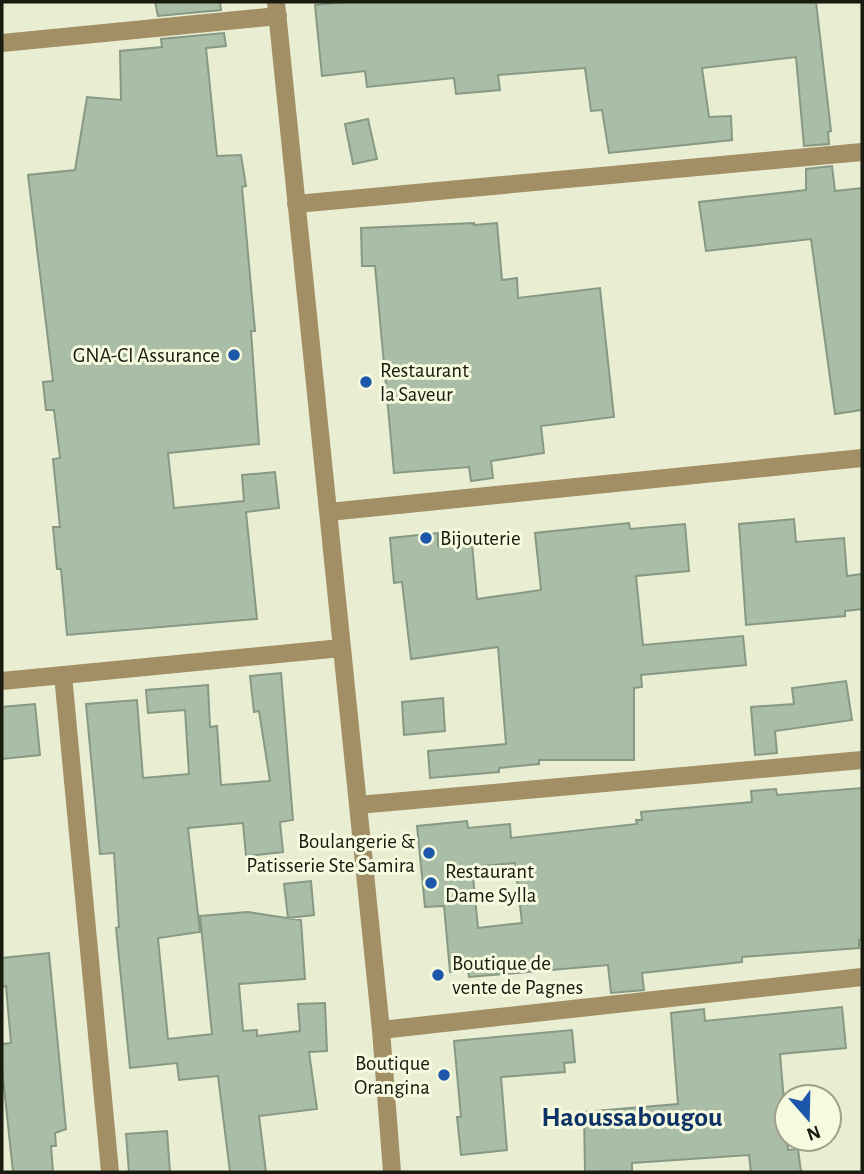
<svg xmlns="http://www.w3.org/2000/svg" width="864" height="1174" font-family="'Alegreya Sans',sans-serif">
	<style>
		.building { fill: #a9bda7; stroke: #869984; stroke-width: 2; fill-rule: evenodd }
		.lines { fill: none; stroke-linecap: round; stroke-linejoin: round }
		.minor { stroke: #a38f66; stroke-width: 18 }
		.poi-dot { fill: #1c57a9; stroke: #f6fade; stroke-width: 2.5 }
		.labels { text-anchor: middle; stroke-width: 6; stroke-linejoin: round; paint-order: stroke }
		.poi-label { font-size: 21px; fill: #191a10; stroke: #f6fade; text-anchor: start }
		.district-label { font-size: 28px; font-weight: bold; fill: #0d3366; stroke: #f6fade }
	</style>
	<rect width="100%" height="100%" fill="#e9edd1"/>
	<path class="building" d="M 155,2 L 220,2 L 221,10 L 158,16 Z
		M 344,2 L 816,2 L 831,131 L 828,132 L 829,144 L 804,146 L 796,57 L 702,68 L 709,117 L 731,116 L 732,140 L 609,153 L 602,110 L 591,111 L 585,68 L 498,75 L 500,90 L 456,94 L 454,78 L 367,87 L 365,71 L 322,76 L 315,5 Z
		M 224,33 L 226,46 L 206,48 L 217,156 L 241,155 L 246,186 L 242,187 L 255,331 L 251,331 L 259,444 L 168,453 L 174,508 L 244,501 L 242,475 L 275,472 L 279,508 L 246,512 L 257,619 L 67,635 L 61,569 L 57,569 L 53,527 L 60,527 L 53,459 L 60,458 L 54,410 L 46,410 L 43,382 L 53,381 L 28,175 L 75,170 L 87,97 L 121,100 L 120,51 L 162,47 L 161,39 Z
		M 368,119 L 377,159 L 353,164 L 345,124 Z
		M 832,166 L 835,191 L 862,188 L 862,410 L 835,414 L 811,239 L 706,251 L 699,202 L 806,190 L 806,169 Z
		M 474,223 L 474,225 L 497,223 L 502,280 L 517,278 L 518,298 L 600,288 L 614,417 L 541,426 L 544,453 L 491,461 L 493,478 L 471,481 L 469,467 L 394,473 L 375,266 L 362,266 L 361,228 Z
		M 794,519 L 796,542 L 844,538 L 847,576 L 862,574 L 862,609 L 845,611 L 845,616 L 746,625 L 739,524 Z
		M 629,523 L 630,529 L 685,524 L 689,571 L 636,576 L 643,645 L 743,636 L 746,665 L 641,675 L 642,687 L 634,688 L 634,760 L 539,760 L 539,764 L 499,768 L 499,772 L 430,778 L 428,751 L 506,744 L 498,647 L 411,659 L 402,582 L 394,583 L 390,538 L 438,533 L 438,546 L 472,543 L 477,599 L 541,590 L 535,533 Z
		M 281,673 L 293,820 L 280,822 L 283,852 L 246,856 L 243,823 L 188,828 L 200,932 L 158,938 L 168,1039 L 212,1034 L 200,916 L 248,912 L 301,920 L 305,979 L 239,984 L 243,1031 L 257,1030 L 257,1036 L 300,1031 L 298,1004 L 325,1003 L 327,1051 L 309,1052 L 317,1109 L 259,1116 L 266,1172 L 230,1172 L 218,1076 L 179,1080 L 177,1063 L 130,1068 L 116,928 L 119,927 L 114,853 L 100,854 L 86,704 L 137,700 L 143,778 L 189,774 L 185,710 L 148,713 L 146,690 L 208,685 L 210,727 L 217,726 L 221,785 L 270,781 L 259,711 L 254,712 L 250,676 Z
		M 846,681 L 852,720 L 775,731 L 777,753 L 755,755 L 751,707 L 794,704 L 792,688 Z
		M 443,698 L 445,731 L 404,735 L 402,702 Z
		M 35,704 L 40,755 L 2,759 L 2,707 Z
		M 862,788 L 862,940 L 859,940 L 859,948 L 742,957 L 742,962 L 642,973 L 644,990 L 611,993 L 608,965 L 469,977 L 468,970 L 450,972 L 444,906 L 425,907 L 417,826 L 467,821 L 468,828 L 510,824 L 511,838 L 637,824 L 636,820 L 642,820 L 641,812 L 752,802 L 751,791 L 776,789 L 777,795 ZM 515,863 L 522,923 L 478,928 L 472,867 Z
		M 311,881 L 314,915 L 288,918 L 284,884 Z
		M 49,953 L 66,1129 L 55,1133 L 56,1146 L 51,1146 L 53,1172 L 13,1172 L 2,1068 L 2,1044 L 11,1043 L 6,986 L 2,987 L 2,958 Z
		M 842,1007 L 846,1048 L 780,1054 L 788,1150 L 798,1149 L 801,1172 L 751,1172 L 749,1155 L 632,1163 L 632,1171 L 585,1172 L 584,1112 L 678,1104 L 671,1013 L 704,1009 L 705,1021 Z
		M 572,1030 L 575,1062 L 564,1063 L 565,1072 L 501,1077 L 507,1150 L 461,1155 L 457,1117 L 461,1117 L 454,1041 Z
		M 167,1131 L 170,1172 L 129,1172 L 126,1134 Z"/>
	<g class="lines">
		<path class="minor" d="M 276,2 L 381,1030 L 392,1172
			M 2,43 L 278,16
			M 296,204 L 862,152
			M 329,512 L 862,458
			M 63,675 L 110,1172
			M 2,681 L 341,648
			M 358,805 L 862,760
			M 381,1030 L 862,977"/>
	</g>
	<g class="poi-dot">
		<circle cx="234" cy="355" r="7"/>
		<circle cx="366" cy="382" r="7"/>
		<circle cx="426" cy="538" r="7"/>
		<circle cx="429" cy="853" r="7"/>
		<circle cx="431" cy="883" r="7"/>
		<circle cx="438" cy="975" r="7"/>
		<circle cx="444" cy="1075" r="7"/>
	</g>
	<g class="labels">
		<g class="poi-label">
			<text x="220" y="362" text-anchor="end">GNA-CI Assurance</text>
			<text x="380" y="377">Restaurant<tspan x="380" dy="24">la Saveur</tspan></text>
			<text x="440" y="545">Bijouterie</text>
			<text x="415" y="848" text-anchor="end">Boulangerie &amp;<tspan x="415" dy="24">Patisserie Ste Samira</tspan></text>
			<text x="445" y="878">Restaurant<tspan x="445" dy="24">Dame Sylla</tspan></text>
			<text x="452" y="970">Boutique de<tspan x="452" dy="24">vente de Pagnes</tspan></text>
			<text x="430" y="1070" text-anchor="end">Boutique<tspan x="430" dy="24">Orangina</tspan></text>
		</g>
		<g class="district-label">
			<text x="632" y="1126">Haoussabougou</text>
		</g>
	</g>
	<rect width="864" height="1174" fill="none" stroke="#191a10" stroke-width="7"/>
	<g transform="translate(808 1118) rotate(160)"><circle r="33" fill="#f6fade" stroke="#9ea08c" stroke-width="2"/>
	<path d="M0-5L12 26L0 18L-12 26Z" fill="#1c57a9"/>
	<text y="-10" font-size="19" font-weight="bold" text-anchor="middle" fill="#191a10">N</text>
	</g>
</svg>
